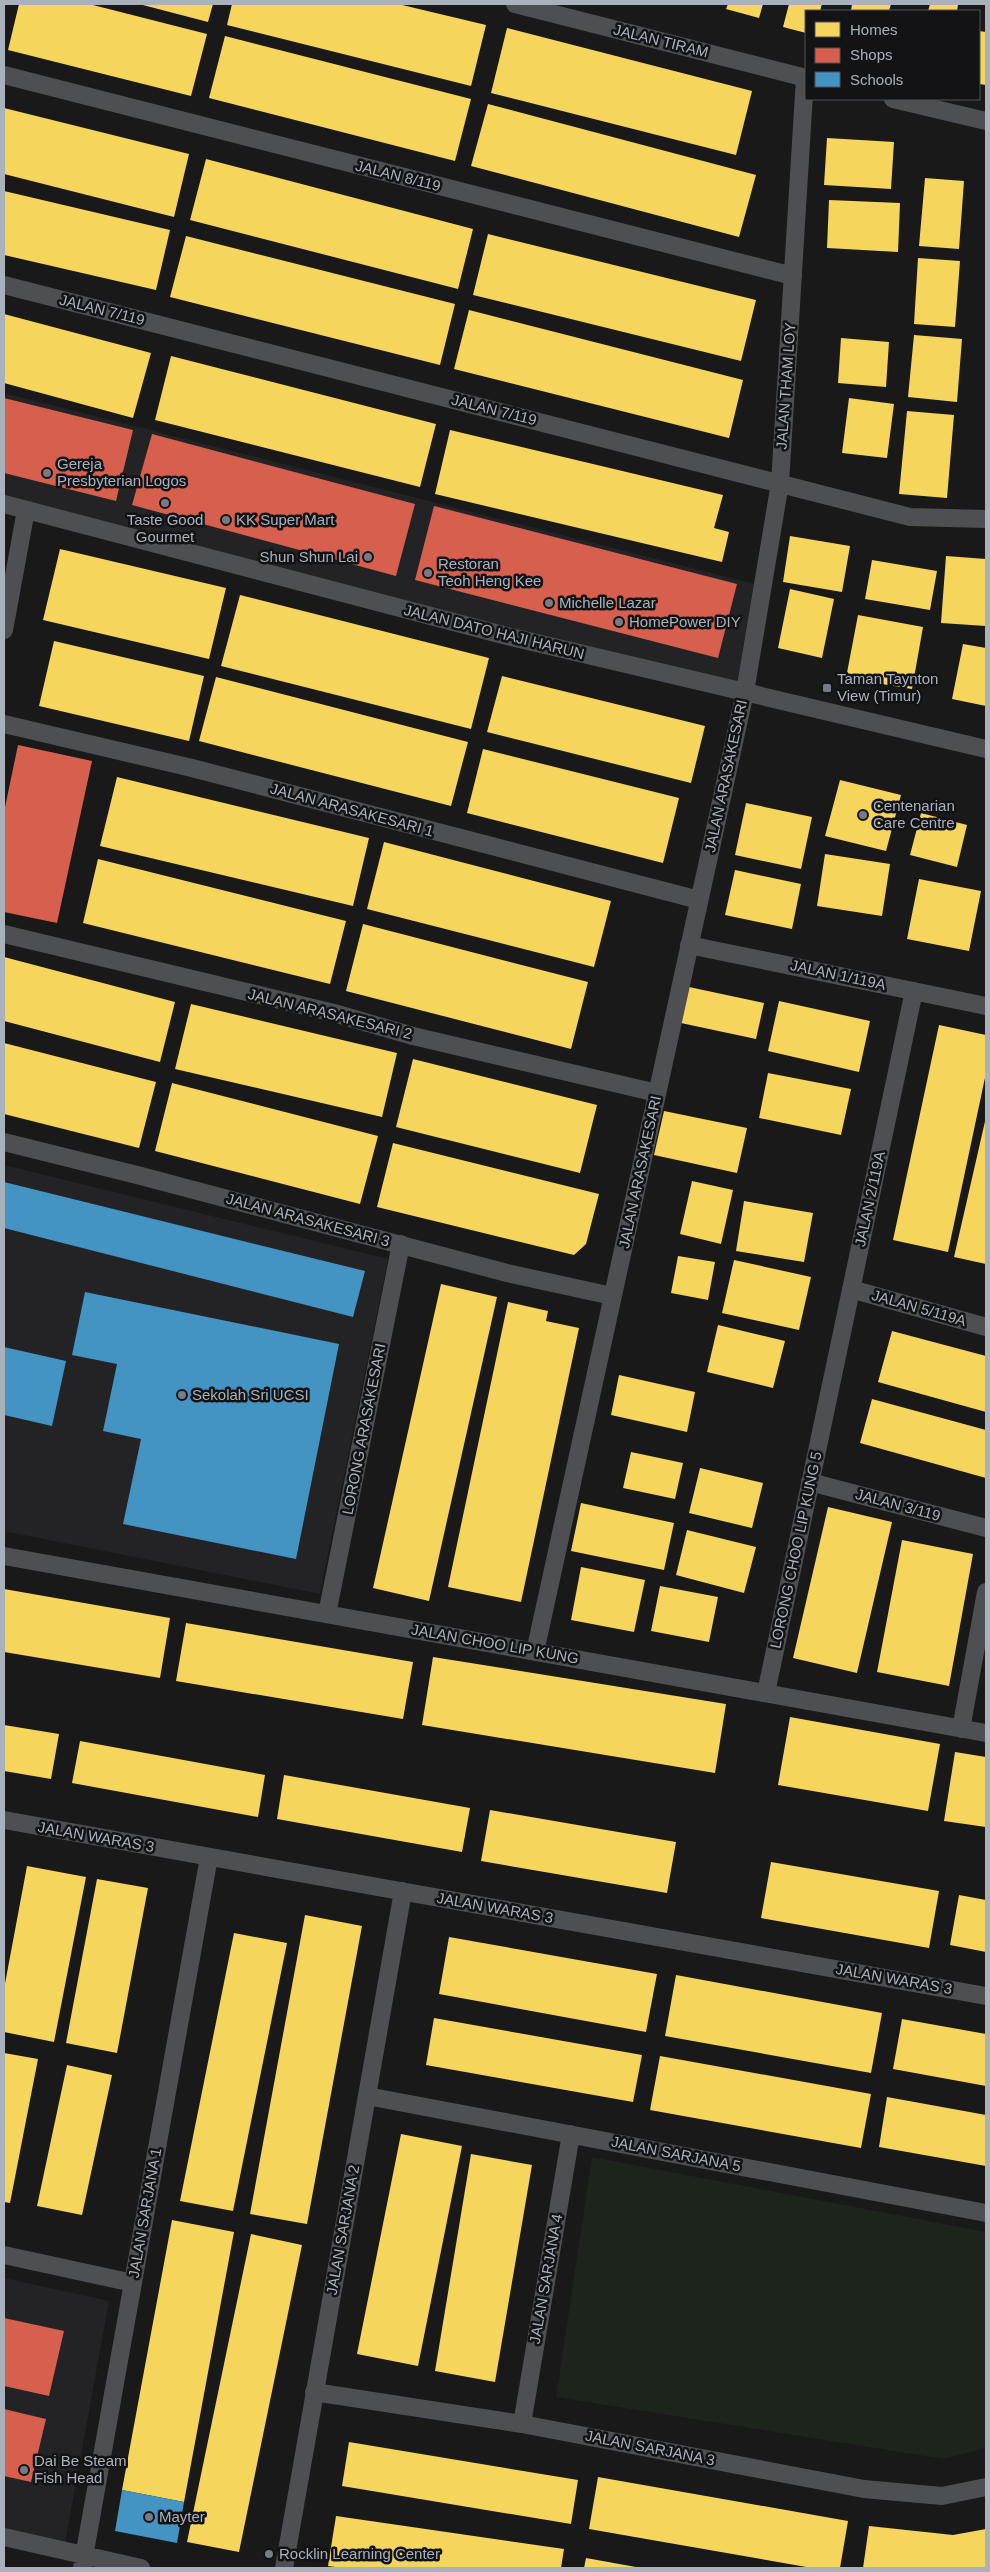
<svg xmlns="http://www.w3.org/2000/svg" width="990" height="2572" font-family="Arial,sans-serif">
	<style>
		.built { fill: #232326 }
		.green { fill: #1c241c }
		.homes { fill: #f6d55c }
		.shops { fill: #d6604d }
		.schools { fill: #4393c3 }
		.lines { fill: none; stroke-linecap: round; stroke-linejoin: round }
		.street { stroke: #4d4f52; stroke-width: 18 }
		.poi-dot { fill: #777c82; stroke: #131316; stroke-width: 2 }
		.labels { text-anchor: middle; stroke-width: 5; stroke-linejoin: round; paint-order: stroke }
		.street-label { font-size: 15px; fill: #a9b1bb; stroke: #131316 }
		.poi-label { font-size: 15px; fill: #a9b1bb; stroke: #131316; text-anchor: start }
	</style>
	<rect width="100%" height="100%" fill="#191919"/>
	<path class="built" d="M 4,393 L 755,584 L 738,683 L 501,628 L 4,497 Z
		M 4,1165 L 388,1259 L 320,1594 L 4,1531 Z
		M 4,2278 L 109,2301 L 65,2543 L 4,2529 Z"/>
	<path class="green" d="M 592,2157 L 986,2232 L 986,2448 L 944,2459 L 556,2397 Z"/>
	<path class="homes" d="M 19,4 L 89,4 L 207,34 L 191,96 L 8,50 Z
		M 139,4 L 213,4 L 208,22 Z
		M 232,4 L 398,4 L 486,25 L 471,86 L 227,25 Z
		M 728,4 L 763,4 L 759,18 L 726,9 Z
		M 789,4 L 822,4 L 820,11 L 806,11 L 806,33 L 783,27 Z
		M 852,4 L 891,4 L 889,11 L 851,11 Z
		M 930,4 L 953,4 L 958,5 L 957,11 L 928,11 Z
		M 507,28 L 752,91 L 736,155 L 491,93 Z
		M 979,31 L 986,32 L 986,85 L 979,84 Z
		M 225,36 L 471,99 L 455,161 L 209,98 Z
		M 488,104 L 756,175 L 739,237 L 471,166 Z
		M 4,108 L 189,154 L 174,217 L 4,174 Z
		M 827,138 L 894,142 L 891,189 L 824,185 Z
		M 206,159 L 473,229 L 458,289 L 190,220 Z
		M 925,178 L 964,181 L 959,249 L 919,246 Z
		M 4,191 L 170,230 L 156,290 L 4,255 Z
		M 829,200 L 900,203 L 898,252 L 827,248 Z
		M 488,234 L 756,300 L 741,361 L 473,295 Z
		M 186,236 L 455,304 L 440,365 L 170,297 Z
		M 918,258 L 960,261 L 955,327 L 914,324 Z
		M 469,310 L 743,380 L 729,438 L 454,369 Z
		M 4,314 L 151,353 L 133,418 L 4,383 Z
		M 914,335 L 962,339 L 957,402 L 908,397 Z
		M 841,338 L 889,342 L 886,387 L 838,383 Z
		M 171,356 L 436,424 L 420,487 L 155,420 Z
		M 849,398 L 894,404 L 887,458 L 842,453 Z
		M 907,411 L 954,415 L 947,498 L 899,494 Z
		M 450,430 L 723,495 L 714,528 L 729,532 L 722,562 L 435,494 Z
		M 790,536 L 850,546 L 842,592 L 783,582 Z
		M 60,549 L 226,588 L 209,659 L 43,620 Z
		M 946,556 L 986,559 L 986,626 L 941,623 Z
		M 872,560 L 937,571 L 930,610 L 865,599 Z
		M 790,589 L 834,599 L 822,658 L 778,648 Z
		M 240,595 L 489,658 L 471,729 L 221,666 Z
		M 858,615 L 923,627 L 912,689 L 846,678 Z
		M 54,641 L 204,676 L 189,741 L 39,706 Z
		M 963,644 L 986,648 L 986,706 L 952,699 Z
		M 502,676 L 705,726 L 691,783 L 487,732 Z
		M 216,677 L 468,742 L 451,806 L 199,741 Z
		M 483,749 L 679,798 L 663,863 L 467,813 Z
		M 117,777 L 369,838 L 353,906 L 100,846 Z
		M 840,780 L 901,795 L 886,851 L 825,836 Z
		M 746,803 L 812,817 L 801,869 L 735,855 Z
		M 921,813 L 967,825 L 957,867 L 910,855 Z
		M 384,842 L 611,901 L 594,967 L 367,909 Z
		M 825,854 L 890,864 L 882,916 L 817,906 Z
		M 98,859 L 346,921 L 330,984 L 83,923 Z
		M 735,870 L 801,884 L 792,929 L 725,915 Z
		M 919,879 L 981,891 L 969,951 L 907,939 Z
		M 363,924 L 588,982 L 571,1049 L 346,991 Z
		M 4,957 L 175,1002 L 160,1062 L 4,1021 Z
		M 689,987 L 764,1003 L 756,1039 L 681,1023 Z
		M 779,1001 L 870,1021 L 859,1072 L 768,1051 Z
		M 191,1004 L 397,1053 L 382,1117 L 175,1069 Z
		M 939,1025 L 986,1035 L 986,1073 L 948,1252 L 893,1240 Z
		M 4,1043 L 156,1082 L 139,1148 L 4,1114 Z
		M 413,1059 L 597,1105 L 580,1173 L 396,1127 Z
		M 768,1073 L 851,1089 L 841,1135 L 759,1118 Z
		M 172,1083 L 378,1136 L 360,1204 L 155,1151 Z
		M 664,1111 L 747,1128 L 737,1173 L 654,1155 Z
		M 986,1117 L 986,1264 L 954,1257 Z
		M 393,1143 L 599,1194 L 586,1244 L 574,1255 L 377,1207 Z
		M 692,1181 L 733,1190 L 721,1244 L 680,1234 Z
		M 744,1201 L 813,1213 L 804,1262 L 736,1251 Z
		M 678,1256 L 715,1262 L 708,1300 L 671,1293 Z
		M 734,1260 L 811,1277 L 799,1330 L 722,1313 Z
		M 441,1284 L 497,1297 L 429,1601 L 373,1588 Z
		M 508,1302 L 548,1311 L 546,1321 L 579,1328 L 521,1602 L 448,1587 Z
		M 718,1325 L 785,1341 L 773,1388 L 707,1372 Z
		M 892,1331 L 986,1356 L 986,1412 L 878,1382 Z
		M 619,1375 L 695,1392 L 687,1432 L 611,1415 Z
		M 872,1399 L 986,1430 L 986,1478 L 860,1443 Z
		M 631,1452 L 683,1463 L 675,1499 L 623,1488 Z
		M 700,1468 L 763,1483 L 752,1528 L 689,1513 Z
		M 581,1503 L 674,1523 L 664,1570 L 571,1551 Z
		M 828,1507 L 892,1522 L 857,1673 L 793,1658 Z
		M 687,1530 L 756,1547 L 744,1593 L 676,1575 Z
		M 902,1540 L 973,1554 L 949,1686 L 877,1672 Z
		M 581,1567 L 645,1580 L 634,1632 L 571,1620 Z
		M 660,1586 L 718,1597 L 709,1642 L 651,1631 Z
		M 4,1589 L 170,1618 L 160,1678 L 4,1652 Z
		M 186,1623 L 413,1662 L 403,1719 L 176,1681 Z
		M 433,1657 L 726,1704 L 715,1773 L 422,1725 Z
		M 790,1717 L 940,1744 L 928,1811 L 778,1785 Z
		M 4,1725 L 59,1734 L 51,1779 L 4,1771 Z
		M 80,1741 L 265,1775 L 258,1817 L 72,1783 Z
		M 955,1752 L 986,1757 L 986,1827 L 944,1821 Z
		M 284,1775 L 470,1808 L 462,1852 L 277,1819 Z
		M 490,1810 L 676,1842 L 667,1893 L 481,1861 Z
		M 771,1862 L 939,1891 L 929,1948 L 761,1918 Z
		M 27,1866 L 86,1877 L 54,2042 L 4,2032 L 4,1989 Z
		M 97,1879 L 148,1888 L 117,2053 L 66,2043 Z
		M 959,1895 L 986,1900 L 986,1952 L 950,1945 Z
		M 305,1915 L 362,1926 L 307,2224 L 250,2214 Z
		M 234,1933 L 287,1943 L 233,2211 L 180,2201 Z
		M 449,1937 L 657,1974 L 646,2032 L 439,1994 Z
		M 676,1975 L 882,2013 L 871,2073 L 665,2036 Z
		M 434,2018 L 642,2055 L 633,2102 L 426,2065 Z
		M 902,2019 L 986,2034 L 986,2086 L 893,2069 Z
		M 4,2053 L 38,2059 L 10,2203 L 4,2202 Z
		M 660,2056 L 871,2094 L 861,2148 L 650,2110 Z
		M 67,2065 L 112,2075 L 82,2215 L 37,2206 Z
		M 887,2097 L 986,2115 L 986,2166 L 879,2147 Z
		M 401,2134 L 462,2146 L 418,2366 L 357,2354 Z
		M 471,2154 L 532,2165 L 495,2382 L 435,2371 Z
		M 172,2220 L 234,2232 L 184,2502 L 122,2490 Z
		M 251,2234 L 302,2245 L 239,2552 L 187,2542 Z
		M 349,2442 L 578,2480 L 571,2524 L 342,2486 Z
		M 598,2477 L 848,2521 L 840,2568 L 812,2568 L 589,2529 Z
		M 336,2516 L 564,2549 L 561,2568 L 343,2568 L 328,2566 Z
		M 869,2526 L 953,2535 L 986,2529 L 986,2568 L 863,2568 Z
		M 586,2558 L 636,2567 L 636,2568 L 584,2568 Z"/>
	<path class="shops" d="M 4,398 L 133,430 L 116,501 L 4,473 Z
		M 152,434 L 415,504 L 396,576 L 132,505 Z
		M 434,506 L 737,584 L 718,658 L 415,580 Z
		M 18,745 L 92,761 L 57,923 L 4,912 L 4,812 Z
		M 4,2318 L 64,2331 L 49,2396 L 4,2386 Z
		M 4,2409 L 46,2419 L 31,2482 L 4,2476 Z"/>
	<path class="schools" d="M 4,1182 L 365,1271 L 353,1317 L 4,1228 Z
		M 85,1292 L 339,1344 L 296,1559 L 123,1524 L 141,1439 L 103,1431 L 117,1364 L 72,1355 Z
		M 4,1347 L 66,1361 L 52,1426 L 4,1415 Z
		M 122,2490 L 184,2502 L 177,2543 L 115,2531 Z"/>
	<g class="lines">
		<path class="street" d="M 515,4 L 806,78
			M 4,75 L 793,276
			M 893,99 L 986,121
			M 4,285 L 910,517 L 986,519
			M 4,504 L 503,635 L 986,749
			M 4,630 L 26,510
			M 4,724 L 192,768 L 699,900
			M 4,934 L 334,1013 L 413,1036 L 657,1093
			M 689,945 L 986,1006
			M 4,1142 L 141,1176 L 507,1273 L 612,1296
			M 851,1289 L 986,1327
			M 810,1482 L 986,1528
			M 4,1556 L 986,1733
			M 327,1614 L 401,1244
			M 535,1652 L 745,692 L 780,483 L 805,78
			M 766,1693 L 914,991
			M 961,1729 L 986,1592
			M 4,1820 L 986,1996
			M 367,2096 L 986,2213
			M 4,2255 L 133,2283
			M 314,2392 L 522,2424 L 864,2489 L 942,2496 L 986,2487
			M 522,2424 L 571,2134
			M 4,2537 L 141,2568
			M 82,2568 L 209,1857
			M 284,2568 L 403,1891"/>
	</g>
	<g class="poi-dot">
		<circle cx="47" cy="473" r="5"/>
		<circle cx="165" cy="503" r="5"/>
		<circle cx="226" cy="520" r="5"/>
		<circle cx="368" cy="557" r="5"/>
		<circle cx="428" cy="573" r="5"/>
		<circle cx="549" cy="603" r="5"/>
		<circle cx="619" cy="622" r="5"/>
		<rect x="822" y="683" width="10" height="10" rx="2.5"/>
		<circle cx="863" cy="815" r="5"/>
		<circle cx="182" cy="1395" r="5"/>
		<circle cx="24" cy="2470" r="5"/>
		<circle cx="149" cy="2517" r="5"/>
		<circle cx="269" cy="2554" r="5"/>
	</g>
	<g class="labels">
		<g class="street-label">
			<text transform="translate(661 41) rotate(14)" y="5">JALAN TIRAM</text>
			<text transform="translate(398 176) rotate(14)" y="5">JALAN 8/119</text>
			<text transform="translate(102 310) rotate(14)" y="5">JALAN 7/119</text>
			<text transform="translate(786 386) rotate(-86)" y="5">JALAN THAM LOY</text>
			<text transform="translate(494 410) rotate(14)" y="5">JALAN 7/119</text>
			<text transform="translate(494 632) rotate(14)" y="5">JALAN DATO HAJI HARUN</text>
			<text transform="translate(726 776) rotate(-78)" y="5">JALAN ARASAKESARI</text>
			<text transform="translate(352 810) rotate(15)" y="5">JALAN ARASAKESARI 1</text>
			<text transform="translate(838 975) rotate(12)" y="5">JALAN 1/119A</text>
			<text transform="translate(330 1014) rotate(14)" y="5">JALAN ARASAKESARI 2</text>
			<text transform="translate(640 1172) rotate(-78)" y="5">JALAN ARASAKESARI</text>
			<text transform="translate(870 1199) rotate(-78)" y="5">JALAN 2/119A</text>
			<text transform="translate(308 1220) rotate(15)" y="5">JALAN ARASAKESARI 3</text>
			<text transform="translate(919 1308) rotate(16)" y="5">JALAN 5/119A</text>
			<text transform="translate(364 1429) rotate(-79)" y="5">LORONG ARASAKESARI</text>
			<text transform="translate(898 1505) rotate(15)" y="5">JALAN 3/119</text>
			<text transform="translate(796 1550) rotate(-78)" y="5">LORONG CHOO LIP KUNG 5</text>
			<text transform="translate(495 1644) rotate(10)" y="5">JALAN CHOO LIP KUNG</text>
			<text transform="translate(96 1837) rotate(10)" y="5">JALAN WARAS 3</text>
			<text transform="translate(495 1908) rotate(10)" y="5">JALAN WARAS 3</text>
			<text transform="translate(894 1979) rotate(10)" y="5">JALAN WARAS 3</text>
			<text transform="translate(676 2154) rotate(11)" y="5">JALAN SARJANA 5</text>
			<text transform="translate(145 2213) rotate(-80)" y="5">JALAN SARJANA 1</text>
			<text transform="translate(343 2230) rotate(-80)" y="5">JALAN SARJANA 2</text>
			<text transform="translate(546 2279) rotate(-80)" y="5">JALAN SARJANA 4</text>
			<text transform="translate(650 2448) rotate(11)" y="5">JALAN SARJANA 3</text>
		</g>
		<g class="poi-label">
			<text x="57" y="469">Gereja<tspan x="57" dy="17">Presbyterian Logos</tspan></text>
			<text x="165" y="525" text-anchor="middle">Taste Good<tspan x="165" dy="17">Gourmet</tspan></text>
			<text x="236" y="525">KK Super Mart</text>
			<text x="358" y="562" text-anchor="end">Shun Shun Lai</text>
			<text x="438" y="569">Restoran<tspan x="438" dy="17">Teoh Heng Kee</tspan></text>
			<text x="559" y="608">Michelle Lazar</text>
			<text x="629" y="627">HomePower DIY</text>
			<text x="837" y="684">Taman Taynton<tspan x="837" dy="17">View (Timur)</tspan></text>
			<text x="873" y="811">Centenarian<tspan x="873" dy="17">Care Centre</tspan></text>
			<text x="192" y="1400">Sekolah Sri UCSI</text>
			<text x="34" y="2466">Dai Be Steam<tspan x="34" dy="17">Fish Head</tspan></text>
			<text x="159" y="2522">Mayter</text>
			<text x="279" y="2559">Rocklin Learning Center</text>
		</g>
	</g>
	<rect width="990" height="2572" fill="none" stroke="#a9b1bb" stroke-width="10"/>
	<rect x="805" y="10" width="175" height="90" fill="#131316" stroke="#4f5258"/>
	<rect x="815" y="22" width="25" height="15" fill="#f6d55c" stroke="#4f5258"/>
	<text x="850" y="35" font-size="15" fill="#a9b1bb">Homes</text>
	<rect x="815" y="48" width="25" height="15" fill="#d6604d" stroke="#4f5258"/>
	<text x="850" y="60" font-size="15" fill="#a9b1bb">Shops</text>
	<rect x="815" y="72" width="25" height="15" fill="#4393c3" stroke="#4f5258"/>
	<text x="850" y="85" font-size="15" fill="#a9b1bb">Schools</text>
</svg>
